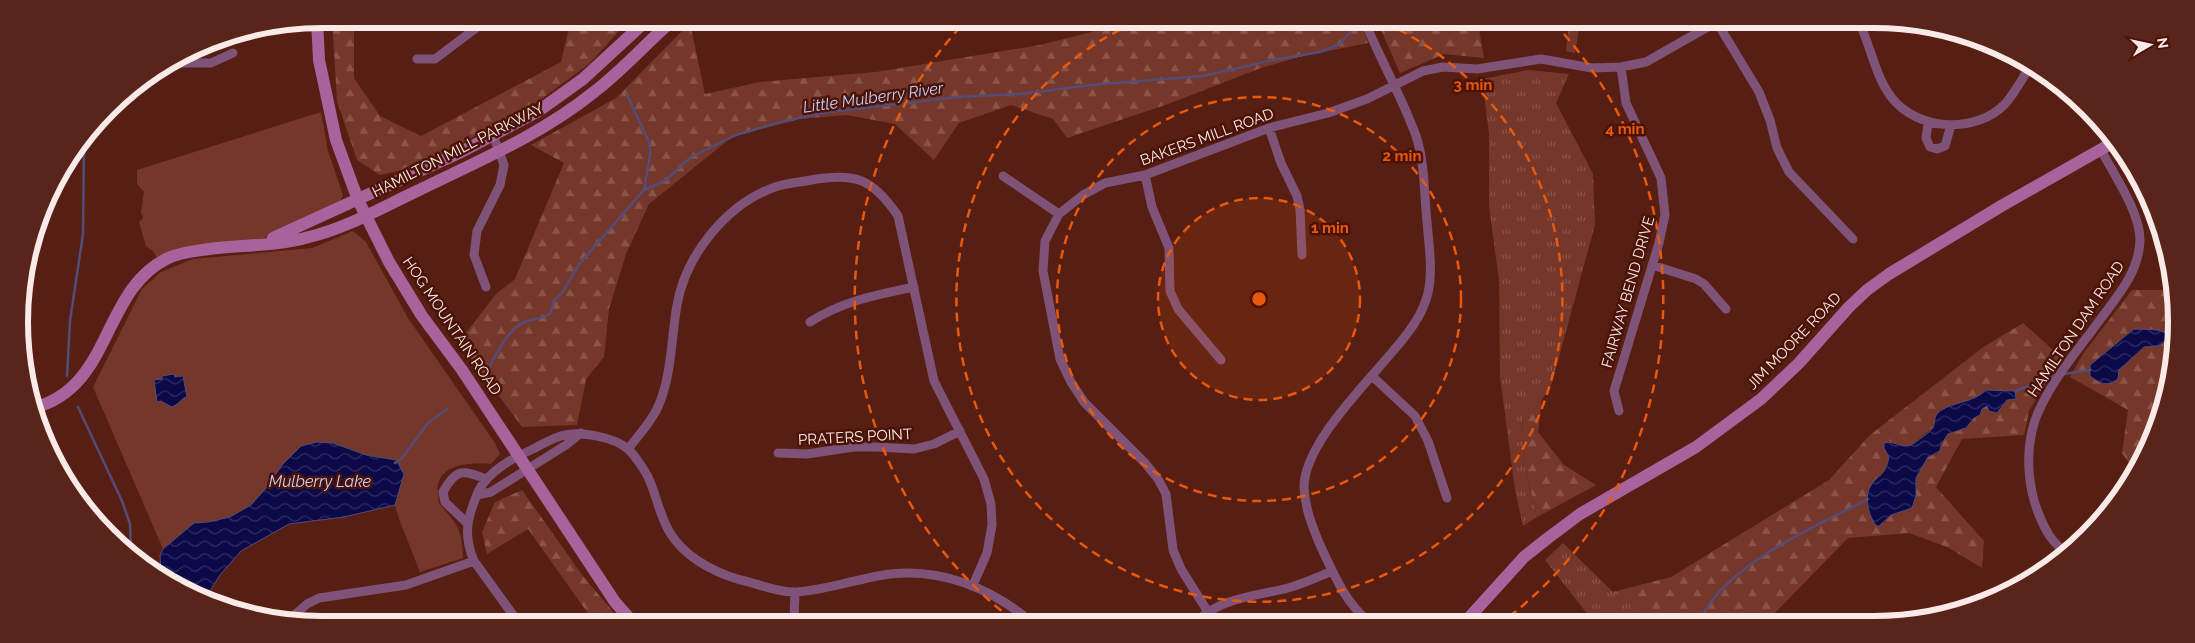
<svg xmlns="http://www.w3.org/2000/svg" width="2195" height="643" font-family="Raleway,sans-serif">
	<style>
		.grass { fill: url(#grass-tufts) }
		.forest { fill: url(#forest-firs); fill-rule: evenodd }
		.park { fill: #75372a }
		.water { fill: url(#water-waves); stroke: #534c78 }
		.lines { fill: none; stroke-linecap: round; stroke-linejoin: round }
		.stream { stroke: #534c78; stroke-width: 2.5 }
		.street { stroke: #7f5377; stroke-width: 9 }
		.secondary { stroke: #a8639d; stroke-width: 12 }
		.ring { fill: none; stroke: #e8590c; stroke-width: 2.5; stroke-dasharray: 9 6 }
		.labels { text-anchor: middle; stroke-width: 5; stroke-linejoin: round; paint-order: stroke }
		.street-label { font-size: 15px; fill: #faeae7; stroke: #4b1308 }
		.water-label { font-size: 16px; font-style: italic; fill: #c6d1f9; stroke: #4b1308 }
		.rim { fill: none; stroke: #faeae7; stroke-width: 6 }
		.centre { fill: #e8590c; stroke: #4b1308; stroke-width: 2.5 }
		.ring-label { font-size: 15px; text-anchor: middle; font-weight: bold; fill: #e8590c; stroke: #4b1308; stroke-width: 5; stroke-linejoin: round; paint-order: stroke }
	</style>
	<defs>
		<pattern id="grass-tufts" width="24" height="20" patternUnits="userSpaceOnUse" patternTransform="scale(1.25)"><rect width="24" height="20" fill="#75372a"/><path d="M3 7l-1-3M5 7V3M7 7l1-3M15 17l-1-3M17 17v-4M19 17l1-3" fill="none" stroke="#8a5449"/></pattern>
		<pattern id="forest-firs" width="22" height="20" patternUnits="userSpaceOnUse" patternTransform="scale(1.25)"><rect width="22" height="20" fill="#75372a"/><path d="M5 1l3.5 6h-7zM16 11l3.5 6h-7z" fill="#8a5449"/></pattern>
		<pattern id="water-waves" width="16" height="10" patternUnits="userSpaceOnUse" patternTransform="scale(1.25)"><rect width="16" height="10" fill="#0c0948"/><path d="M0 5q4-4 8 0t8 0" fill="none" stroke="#302d62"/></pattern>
	</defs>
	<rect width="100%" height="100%" fill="#571e13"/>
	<path class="grass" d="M 1569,23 L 1580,23 L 1575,53 L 1566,51 Z
		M 1528,70 L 1569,74 L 1556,103 L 1593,174 L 1595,225 L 1552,383 L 1542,400 L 1522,413 L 1524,462 L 1537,517 L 1523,526 L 1515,490 L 1500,377 L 1499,280 L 1489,206 L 1489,134 L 1482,79 Z
		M 1563,543 L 1613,592 L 1667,621 L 1593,621 L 1545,560 Z"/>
	<path class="forest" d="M 332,19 L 360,19 L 354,23 L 354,78 L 380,116 L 421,136 L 561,62 L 571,20 L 629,20 L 589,64 L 533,105 L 417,167 L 380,175 L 357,160 L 337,101 Z
		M 1131,22 L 1360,22 L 1368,43 L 1299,57 L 1261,68 L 1168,104 L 1067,138 L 1053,119 L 1011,105 L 959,123 L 934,160 L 895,124 L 847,115 L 800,119 L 732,137 L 649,204 L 626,254 L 609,309 L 604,357 L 586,379 L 577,425 L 522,427 L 459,342 L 496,294 L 515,279 L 564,163 L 531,145 L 616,98 L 690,23 L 705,94 L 760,82 L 876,72 L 1040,45 Z
		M 1378,23 L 1478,23 L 1484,58 L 1444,54 L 1400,73 Z
		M 2132,290 L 2170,290 L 2170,380 L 2136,473 L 2122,453 L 2128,410 L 2070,377 L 2083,354 ZM 2128,333 L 2166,339 L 2159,346 L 2145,347 L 2119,370 L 2111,348 Z
		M 2023,323 L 2061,357 L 2029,411 L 2024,435 L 1962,439 L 1936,487 L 1984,541 L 1982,568 L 1947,547 L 1909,533 L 1848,538 L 1767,621 L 1667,621 L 1613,592 L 1671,577 L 1829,480 L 1870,435 L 1982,348 ZM 1986,390 L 2009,390 L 2007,400 L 1997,413 L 1987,406 L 1982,409 L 1966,428 L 1948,434 L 1937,454 L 1928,457 L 1916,478 L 1916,496 L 1912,508 L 1891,515 L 1884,523 L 1874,523 L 1867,496 L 1869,488 L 1886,472 L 1889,457 L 1888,441 L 1905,446 L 1911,445 L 1933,427 L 1935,417 L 1947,407 L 1977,397 Z
		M 1542,400 L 1538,432 L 1564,465 L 1596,485 L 1537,517 L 1524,462 L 1522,413 Z
		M 522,490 L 583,576 L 619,619 L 592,619 L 528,529 L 487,554 L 482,532 L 495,502 Z"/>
	<path class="park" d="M 321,112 L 328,151 L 343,195 L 338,206 L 279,235 L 263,238 L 158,259 L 153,251 L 146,246 L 139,222 L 143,218 L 141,212 L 144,192 L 137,184 L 137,170 Z
		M 353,231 L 366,242 L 408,318 L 495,443 L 500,454 L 491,464 C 474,463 444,462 438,484 C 437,490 439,498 439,504 C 458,525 462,528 463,558 L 420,572 L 399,519 L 395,505 L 404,474 L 396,460 L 366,455 L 333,443 L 317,442 L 282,465 L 268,486 L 251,505 L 230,517 L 208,522 L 194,523 L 163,549 L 93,387 L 142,289 L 161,272 L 193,259 L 312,248 Z"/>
	<path class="water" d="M 2134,329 C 2145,330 2164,327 2170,338 L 2159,346 L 2144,347 L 2119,370 L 2118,379 C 2107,387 2101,384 2090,376 L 2090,365 Z
		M 174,374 L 175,377 L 183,376 L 187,397 C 181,398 179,405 171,407 L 161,401 L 157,402 L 154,380 L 162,379 L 162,376 Z
		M 1986,390 L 2015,391 L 2016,399 L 2007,400 L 1997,413 L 1989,411 L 1987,406 L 1982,409 L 1980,415 L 1974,418 L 1966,428 L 1948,434 L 1941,445 L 1940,451 L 1928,457 L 1916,478 L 1916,496 L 1912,508 L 1891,515 L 1879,526 L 1877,526 C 1869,519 1864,497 1870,487 C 1878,473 1885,478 1889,457 L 1884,448 L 1884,443 C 1893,440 1903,449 1911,445 C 1915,443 1931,431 1933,428 C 1936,421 1933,416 1940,411 C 1955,401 1973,403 1986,390 Z
		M 317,442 L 333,443 L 366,455 L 396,460 L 404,474 L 395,505 L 344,517 L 289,524 L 241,551 L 220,575 L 206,597 L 170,584 L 161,576 L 160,555 L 163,549 L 194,523 L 208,522 L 230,517 L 251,505 L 268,486 L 282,465 L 301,446 Z"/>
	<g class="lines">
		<path class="stream" d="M 627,95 L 650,144 L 650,155 L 644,190
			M 487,371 C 497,354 508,327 527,321 C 536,318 539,320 550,314 L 555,299 L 562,293 L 580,263 L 644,190 L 666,180 L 691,157 L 736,135 L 780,122 L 822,113 L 957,97 L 1020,94 L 1091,85 L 1203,76 L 1273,60 L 1320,52 L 1340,44 L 1355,27
			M 2064,374 L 2090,370
			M 67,376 L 70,321 L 83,234 L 84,143
			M 2015,391 L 2056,375
			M 78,407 L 122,501 L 130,524 L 131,550
			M 395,463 L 402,458 L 428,423 L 447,409
			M 1699,621 C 1704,614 1708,605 1713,599 C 1751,553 1817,526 1868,499"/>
		<path class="street" d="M 1365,22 C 1381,61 1402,97 1416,136 C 1425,163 1424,194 1427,222 C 1429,246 1433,270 1428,293 C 1423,315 1407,335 1393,351 C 1366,384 1304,444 1304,487 C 1305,508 1312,526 1320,545 C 1333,572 1344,601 1368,621
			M 1718,24 L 1759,92 L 1770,120 L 1777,148 L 1789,172 L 1853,239
			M 1860,24 C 1871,48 1876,78 1892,98 C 1918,131 1976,134 2005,104 C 2015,93 2023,77 2031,65
			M 417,59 L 435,59 L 488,19
			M 171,63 L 211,63 L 233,53
			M 1928,123 L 1926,138 L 1930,147 L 1937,149 L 1945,146 L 1951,125
			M 1269,128 L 1281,163 L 1297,196 L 1300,209 L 1302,255
			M 1145,175 L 1152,207 L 1169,248 L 1170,291 L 1178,309 L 1221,360
			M 1003,176 L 1059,214
			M 1652,265 L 1696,279 L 1704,284 L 1726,309
			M 486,287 L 474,255 L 477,231 L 500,185 L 504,165 L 493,135
			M 810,322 C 843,301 876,295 914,287
			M 1372,376 L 1415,416 L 1428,441 L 1447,498
			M 1619,411 L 1614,391 L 1659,243 L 1665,215 L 1661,178 L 1626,103 L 1621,67
			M 628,449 C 638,436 650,423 657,409 C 672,377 671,339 677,305 C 686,254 728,202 778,186 C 788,183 801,182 811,180 C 856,172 873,179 898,216 L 934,381 L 984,479 L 991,504 L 992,525 L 987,553 L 973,585
			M 778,453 L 807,454 L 854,447 L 877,447 L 914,449 L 934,444 L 960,431
			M 477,495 L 491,492 L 566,445 L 581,433
			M 468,524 L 445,502 L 443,492 C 456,468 463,470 486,479
			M 2064,552 C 2059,547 2053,541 2049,535 C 2026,497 2021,444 2042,404 C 2058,372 2082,345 2102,317 C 2120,293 2139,271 2140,240 C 2140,212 2114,175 2101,150
			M 1208,612 L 1181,569 L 1173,550 L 1166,494 L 1158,479 L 1145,463 L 1084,402 L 1071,382 L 1060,359 L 1043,271 L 1045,241 L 1059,214 L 1083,195 L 1105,183 L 1145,175 L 1269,128 L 1328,113 L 1367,99 L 1423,71 L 1443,67 L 1477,69 L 1541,59 L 1592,68 L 1621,67 L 1646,62 L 1713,24
			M 290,619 L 307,604 L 319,598 L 406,585 L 474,561
			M 516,619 L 474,561 C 463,535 467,518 478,492 C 488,471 513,458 533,449 C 542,444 551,439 561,436 C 578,430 615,437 629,450 C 635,456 644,469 648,477 C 658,498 660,521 675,540 C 692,562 722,576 749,582 C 763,586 782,593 797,592 C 828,590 859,578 890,574 C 941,568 990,588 1029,620
			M 794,620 L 795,592
			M 1198,620 C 1224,597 1256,596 1288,588 C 1303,584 1318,577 1332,571"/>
		<path class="secondary" d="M 317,20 L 319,60 L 336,140 L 358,200 L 389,262 L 422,316 L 462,370 L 615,602 L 630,619
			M 273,238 L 461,152 L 537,112 L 583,79 L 647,20
			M 33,408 C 113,388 101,290 168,258 C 181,252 196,251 209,249 C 242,245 277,246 309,237 C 346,228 381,208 415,192 C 476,162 541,135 594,92 C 619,73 642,48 665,27 L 675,20
			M 1466,621 L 1524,557 L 1548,538 L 1580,514 L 1696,447 L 1761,399 L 1799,363 L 1849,307 L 1867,290 L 1889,274 L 2003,205 L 2114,142"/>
	</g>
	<circle cx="1259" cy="299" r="101" fill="#e8590c" fill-opacity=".12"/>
	<g class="ring">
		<circle cx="1259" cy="299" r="101"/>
		<circle cx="1259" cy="299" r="202"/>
		<path d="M1385 23A303 303 0 1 1 1136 22"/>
		<path d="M1013 620A404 404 0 0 1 964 23M1554 23A404 404 0 0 1 1505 620"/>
	</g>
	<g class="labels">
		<g class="street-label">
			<text transform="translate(1207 137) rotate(-20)" y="5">BAKERS MILL ROAD</text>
			<text transform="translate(458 150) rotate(-27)" y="5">HAMILTON MILL PARKWAY</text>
			<text transform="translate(1628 292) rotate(-74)" y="5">FAIRWAY BEND DRIVE</text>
			<text transform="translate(452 326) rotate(56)" y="5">HOG MOUNTAIN ROAD</text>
			<text transform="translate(2076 329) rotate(-56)" y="5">HAMILTON DAM ROAD</text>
			<text transform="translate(1794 341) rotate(-46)" y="5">JIM MOORE ROAD</text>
			<text transform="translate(855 437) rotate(-3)" y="5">PRATERS POINT</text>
		</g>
		<g class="water-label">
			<text transform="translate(873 97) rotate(-8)" y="6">Little Mulberry River</text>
			<text x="320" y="487">Mulberry Lake</text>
		</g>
	</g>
	<path d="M0 0H2195V643H0ZM322 28H1874A294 294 0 0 1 2168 322V322A294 294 0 0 1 1874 616H322A294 294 0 0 1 28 322V322A294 294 0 0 1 322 28Z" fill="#59241a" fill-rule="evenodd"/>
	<path class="rim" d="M322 28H1874A294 294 0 0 1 2168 322V322A294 294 0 0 1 1874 616H322A294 294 0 0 1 28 322V322A294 294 0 0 1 322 28Z"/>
	<circle cx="1259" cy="299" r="8" class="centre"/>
	<g class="ring-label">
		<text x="1473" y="90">3 min</text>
		<text x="1625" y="134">4 min</text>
		<text x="1402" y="161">2 min</text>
		<text x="1330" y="233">1 min</text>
	</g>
	<g transform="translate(2150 45) rotate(81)" stroke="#4b1308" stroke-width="4" paint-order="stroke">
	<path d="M0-4L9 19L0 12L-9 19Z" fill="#faeae7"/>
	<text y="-8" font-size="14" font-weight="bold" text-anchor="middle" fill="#faeae7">N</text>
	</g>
</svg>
